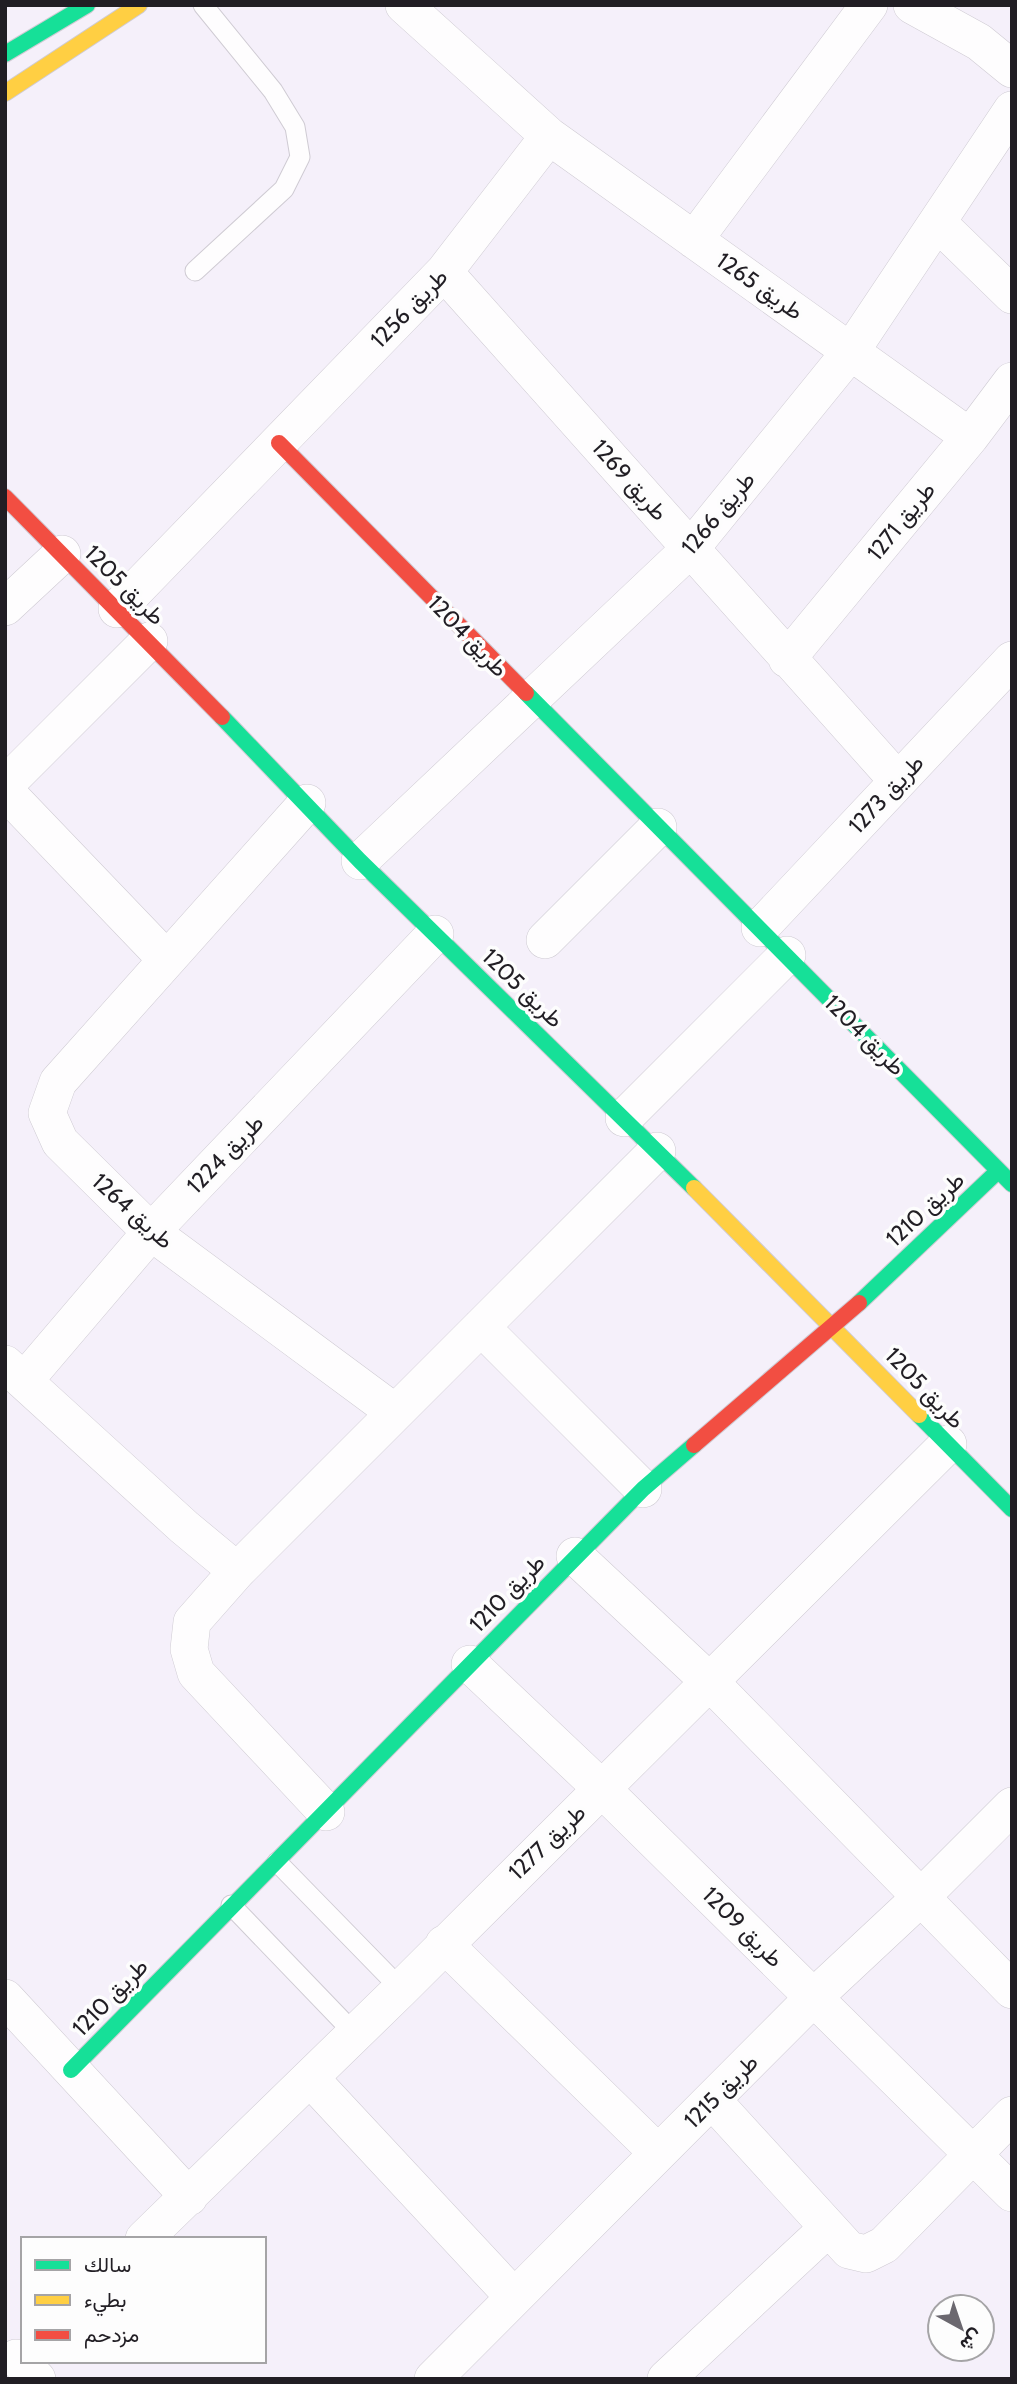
<svg xmlns="http://www.w3.org/2000/svg" width="1017" height="2384" font-family="Cabin,Vazirmatn,sans-serif">
	<style>
		.lines { fill: none; stroke-linecap: round; stroke-linejoin: round }
		.lane-casing { stroke: #cfcbd3; stroke-width: 21 }
		.street-casing { stroke: #cfcbd3; stroke-width: 38 }
		.fast-casing { stroke: #cfcbd3; stroke-width: 18 }
		.slow-casing { stroke: #cfcbd3; stroke-width: 18 }
		.jam-casing { stroke: #cfcbd3; stroke-width: 18 }
		.lane { stroke: #fefdfe; stroke-width: 19 }
		.street { stroke: #fefdfe; stroke-width: 37 }
		.fast { stroke: #16e098; stroke-width: 16 }
		.slow { stroke: #ffcf43; stroke-width: 16 }
		.jam { stroke: #f24e42; stroke-width: 16 }
		.labels { text-anchor: middle; stroke-width: 7; stroke-linejoin: round; paint-order: stroke }
		.street-label { font-size: 23px; fill: #211e24; stroke: #fdfdfd }
	</style>
	<rect width="100%" height="100%" fill="#f5f0fa"/>
	<g class="lines">
		<g class="lane-casing">
			<path id="lane" d="M 195,271 L 284,189 L 300,157 L 295,127 L 273,91 L 203,5
				M 277,1862 L 401,1989
				M 231,1905 L 355,2034"/>
		</g>
		<g class="street-casing">
			<path id="street" d="M 404,5 L 549,136 L 970,437
				M 912,5 L 979,42 L 1012,69
				M 938,223 L 1012,295
				M 694,240 L 869,5
				M 444,272 L 898,781
				M 5,607 L 62,554
				M 117,609 L 444,272 L 549,136
				M 787,659 L 970,437 L 1012,381
				M 5,785 L 149,641
				M 5,791 L 166,959
				M 307,803 L 58,1082 L 47,1113 L 60,1142 L 151,1232 L 393,1411
				M 360,861 L 691,548 L 851,351 L 1012,110
				M 760,928 L 1012,660
				M 545,940 L 658,827
				M 624,1118 L 787,955
				M 481,1327 L 643,1489
				M 5,1364 L 184,1527 L 237,1571
				M 24,1381 L 151,1232 L 435,934
				M 575,1556 L 710,1682 L 1012,1990
				M 470,1664 L 602,1789 L 1012,2193
				M 326,1812 L 196,1673 L 189,1649 L 192,1622 L 237,1571 L 657,1151
				M 444,1944 L 658,2153
				M 5,1998 L 189,2197
				M 310,2078 L 514,2297
				M 713,2101 L 849,2250 L 866,2254 L 884,2245 L 1012,2115
				M 144,2239 L 401,1989 L 948,1444
				M 16,2358 L 37,2379
				M 433,2379 L 814,1997 L 920,1898 L 1012,1806
				M 666,2379 L 827,2229"/>
		</g>
		<g class="fast-casing">
			<path id="fast" d="M 5,54 L 87,5
				M 526,693 L 1012,1184
				M 222,717 L 360,861 L 694,1188
				M 859,1303 L 998,1171
				M 919,1415 L 1012,1509
				M 71,2070 L 643,1489 L 694,1445"/>
		</g>
		<g class="slow-casing">
			<path id="slow" d="M 5,93 L 139,5
				M 694,1188 L 919,1415"/>
		</g>
		<g class="jam-casing">
			<path id="jam" d="M 279,443 L 526,693
				M 5,497 L 222,717
				M 694,1445 L 859,1303"/>
		</g>
		<use href="#lane" class="lane"/>
		<use href="#street" class="street"/>
		<use href="#fast" class="fast"/>
		<use href="#slow" class="slow"/>
		<use href="#jam" class="jam"/>
	</g>
	<g class="labels">
		<g class="street-label">
			<text transform="translate(760 286) rotate(35)" y="8">طريق 1265</text>
			<text transform="translate(409 308) rotate(-46)" y="8">طريق 1256</text>
			<text transform="translate(630 480) rotate(48)" y="8">طريق 1269</text>
			<text transform="translate(718 513) rotate(-50)" y="8">طريق 1266</text>
			<text transform="translate(901 521) rotate(-51)" y="8">طريق 1271</text>
			<text transform="translate(125 585) rotate(45)" y="8">طريق 1205</text>
			<text transform="translate(468 636) rotate(46)" y="8">طريق 1204</text>
			<text transform="translate(886 794) rotate(-47)" y="8">طريق 1273</text>
			<text transform="translate(523 988) rotate(44)" y="8">طريق 1205</text>
			<text transform="translate(865 1035) rotate(45)" y="8">طريق 1204</text>
			<text transform="translate(225 1154) rotate(-46)" y="8">طريق 1224</text>
			<text transform="translate(925 1209) rotate(-43)" y="8">طريق 1210</text>
			<text transform="translate(133 1211) rotate(42)" y="8">طريق 1264</text>
			<text transform="translate(925 1388) rotate(46)" y="8">طريق 1205</text>
			<text transform="translate(507 1593) rotate(-46)" y="8">طريق 1210</text>
			<text transform="translate(547 1842) rotate(-44)" y="8">طريق 1277</text>
			<text transform="translate(743 1927) rotate(45)" y="8">طريق 1209</text>
			<text transform="translate(110 1997) rotate(-46)" y="8">طريق 1210</text>
			<text transform="translate(721 2091) rotate(-45)" y="8">طريق 1215</text>
		</g>
	</g>
	<rect width="1017" height="2384" fill="none" stroke="#211e24" stroke-width="14"/>
	<rect x="21" y="2237" width="245" height="126" fill="#fdfdfd" stroke="#a5a4a6" stroke-width="2"/>
	<rect x="35" y="2260" width="35" height="10" fill="#16e098" stroke="#a5a4a6" stroke-width="2"/>
	<text x="84" y="2272" font-size="21" fill="#211e24">سالك</text>
	<rect x="35" y="2295" width="35" height="10" fill="#ffcf43" stroke="#a5a4a6" stroke-width="2"/>
	<text x="84" y="2307" font-size="21" fill="#211e24">بطيء</text>
	<rect x="35" y="2330" width="35" height="10" fill="#f24e42" stroke="#a5a4a6" stroke-width="2"/>
	<text x="84" y="2342" font-size="21" fill="#211e24">مزدحم</text>
	<g transform="translate(961 2328) rotate(140)"><circle r="33" fill="#fdfdfd" stroke="#a5a4a6" stroke-width="2"/>
	<path d="M0-5L12 26L0 18L-12 26Z" fill="#6b686f"/>
	<text y="-10" font-size="19" font-weight="bold" text-anchor="middle" fill="#211e24">ش</text>
	</g>
</svg>
